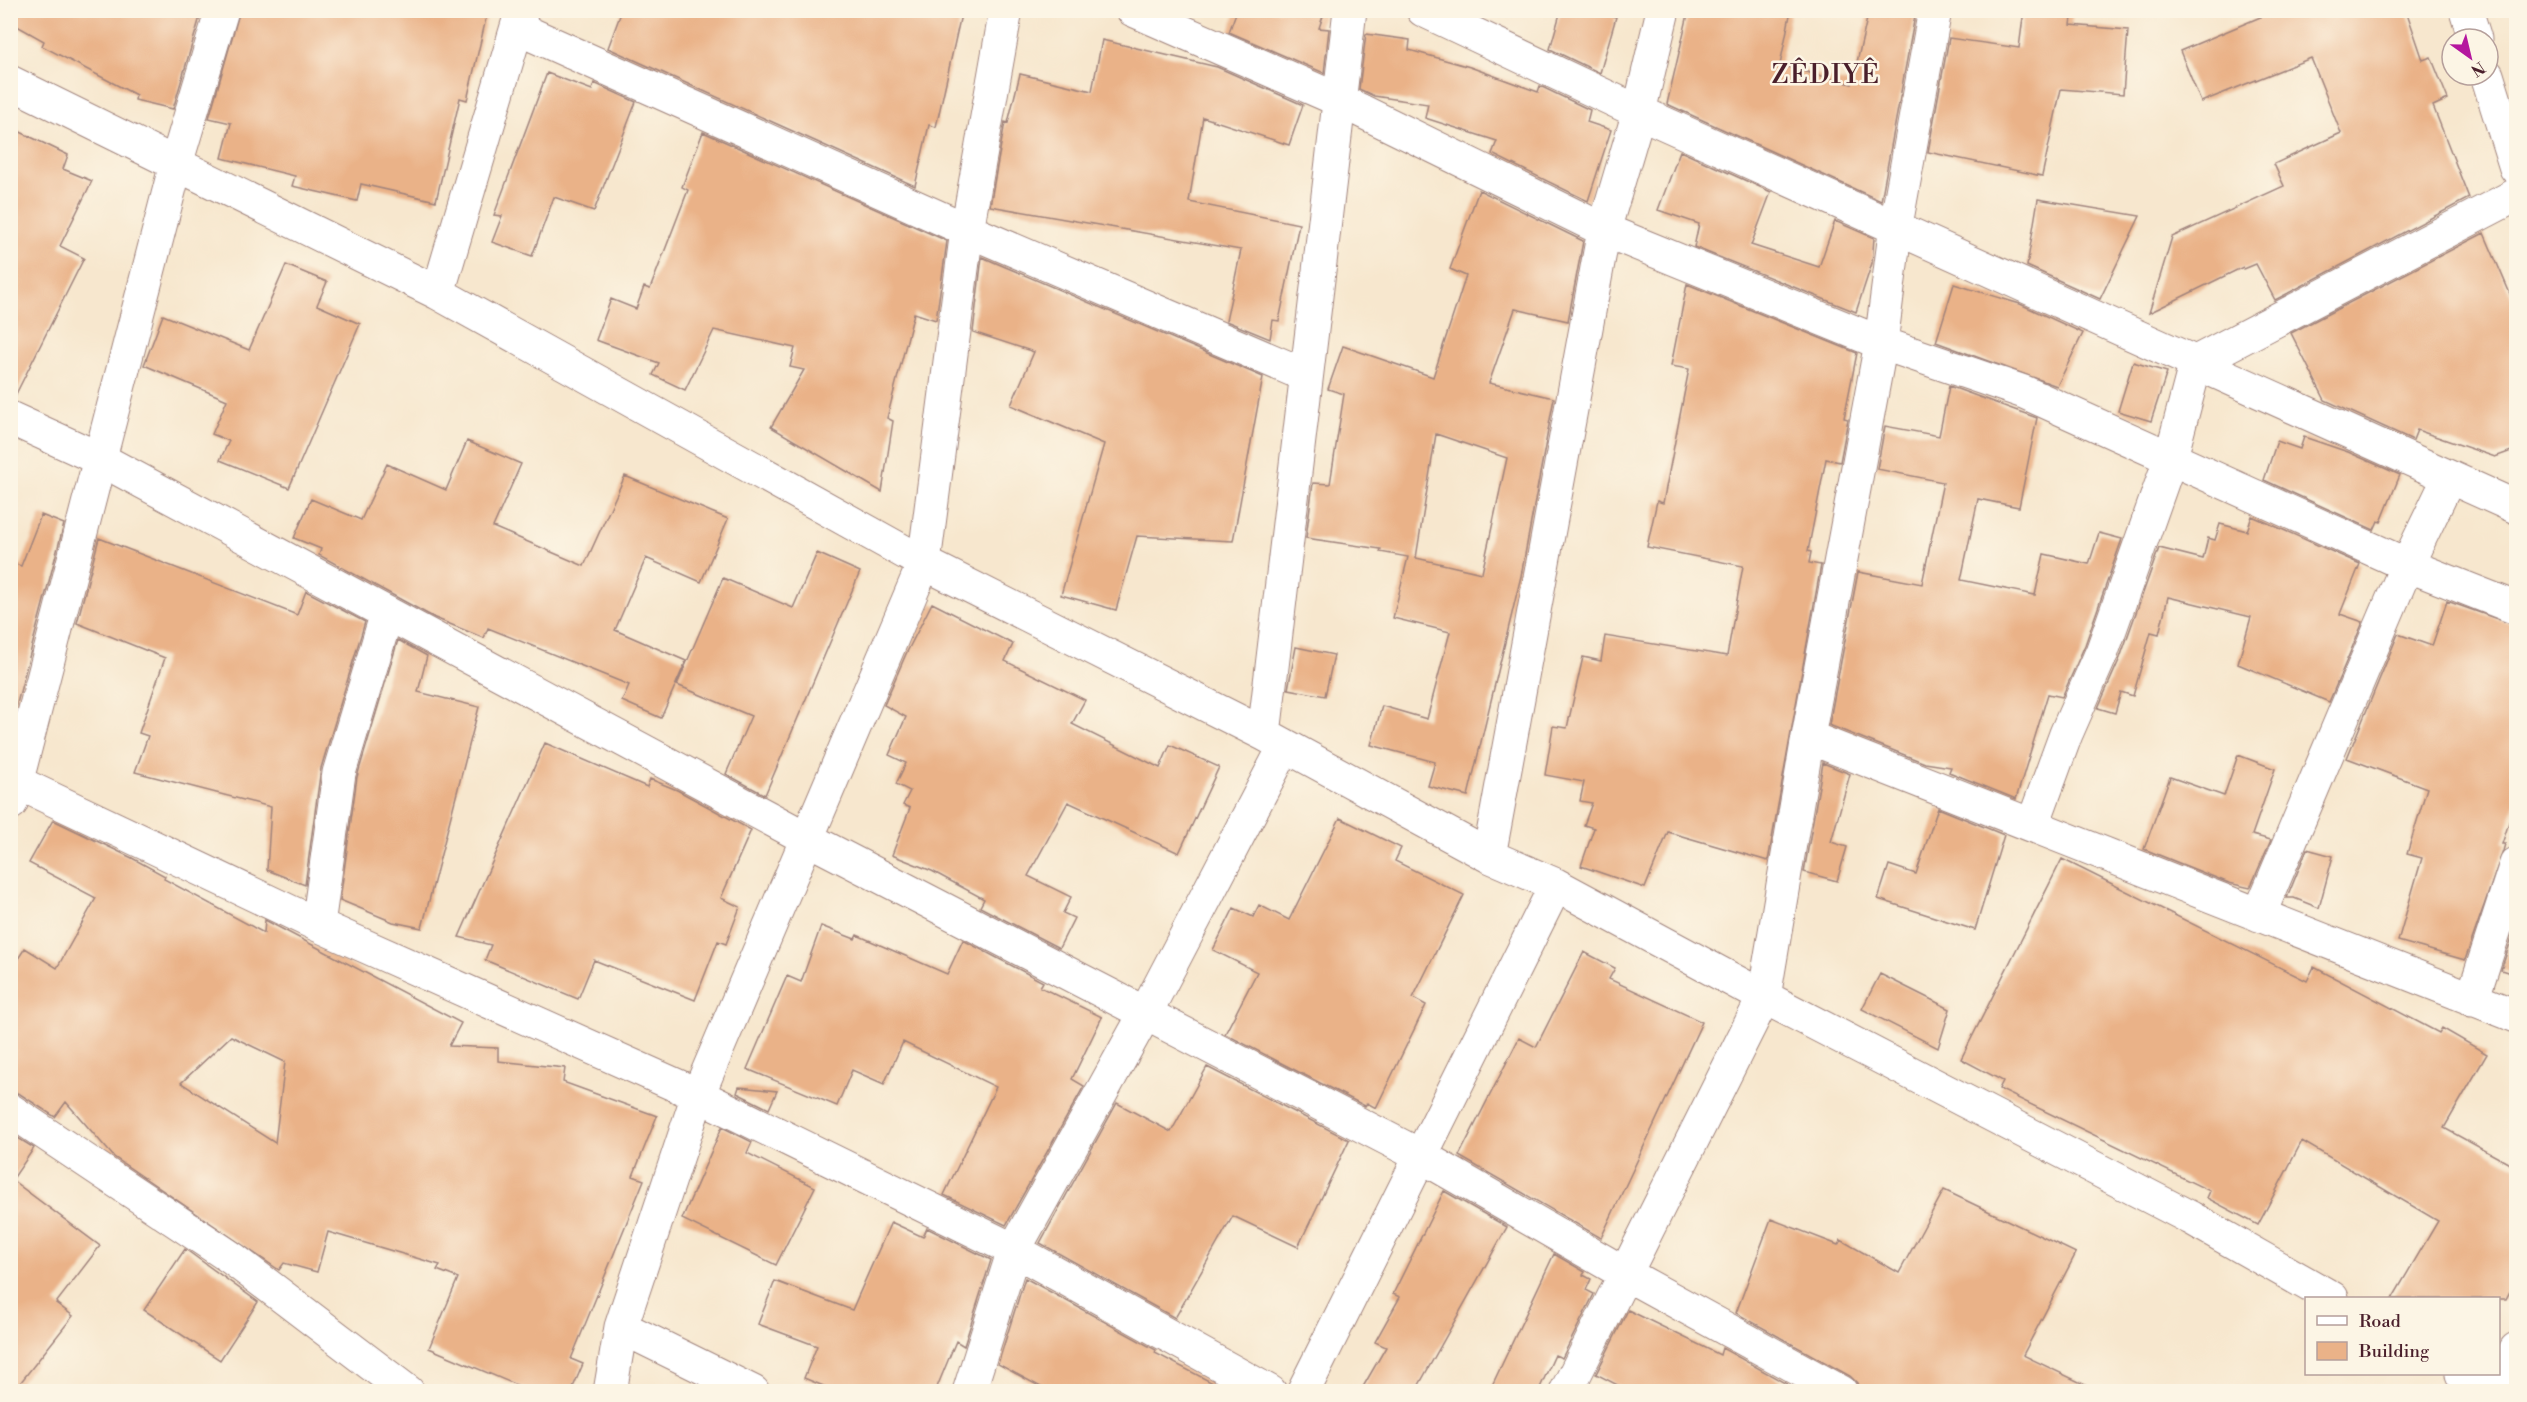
<svg xmlns="http://www.w3.org/2000/svg" width="2527" height="1402" font-family="'Libre Bodoni',serif">
	<style>
		.building { fill: #eab288; fill-rule: evenodd }
		.lines { fill: none; stroke-linecap: round; stroke-linejoin: round }
		.minor-casing { stroke: #a0837c; stroke-width: 35 }
		.minor { stroke: #fff; stroke-width: 33 }
		.labels { text-anchor: middle; stroke-width: 5; stroke-linejoin: round; paint-order: stroke }
		.neighbourhood-label { font-size: 26px; letter-spacing: 1.5px; fill: #4a1f2b; stroke: #fcf5e5 }
	</style>
	<rect width="100%" height="100%" fill="#fcf5e5"/>
	<filter id="ink" filterUnits="userSpaceOnUse"><feTurbulence type="fractalNoise" baseFrequency=".0167" numOctaves="2"/><feDisplacementMap in="SourceGraphic" scale="12" xChannelSelector="R" yChannelSelector="G"/><feConvolveMatrix kernelMatrix="1 2 1 2 8 2 1 2 1" color-interpolation-filters="sRGB"/></filter>
	<filter id="wash" filterUnits="userSpaceOnUse"><feTurbulence type="fractalNoise" baseFrequency=".008" numOctaves="4" result="noise"/><feDisplacementMap in="SourceGraphic" scale="24" xChannelSelector="R" yChannelSelector="G"/><feGaussianBlur stdDeviation="1.35" result="paint"/><feColorMatrix in="noise" values="0 0 0 0 0 0 0 0 0 0 0 0 0 0 0 0 0 1.4 0 .05"/><feComposite in="paint" operator="in"/></filter>
	<g filter="url(#wash)">
		<rect width="100%" height="100%" fill="#f7e7ce"/>
		<g id="blocks">
			<path class="building" d="M 10,10 L 202,10 L 173,109 L 135,100 L 136,95 L 42,46 L 44,41 L 10,22 Z
				M 240,10 L 488,10 L 467,100 L 460,98 L 436,201 L 361,184 L 357,201 L 292,186 L 295,176 L 222,158 L 231,123 L 209,118 Z
				M 622,10 L 962,10 L 936,127 L 929,125 L 915,186 L 608,48 Z
				M 1237,10 L 1325,10 L 1319,28 L 1329,29 L 1324,73 L 1229,32 Z
				M 1561,10 L 1591,10 L 1616,17 L 1600,73 L 1550,49 Z
				M 1689,10 L 1791,10 L 1780,65 L 1852,84 L 1869,10 L 1916,10 L 1881,201 L 1667,104 Z
				M 2024,10 L 2073,10 L 2071,25 L 2128,30 L 2123,94 L 2061,89 L 2042,176 L 1928,152 L 1949,38 L 2019,48 Z
				M 2277,10 L 2406,10 L 2423,60 L 2431,57 L 2448,99 L 2433,106 L 2469,198 L 2275,300 L 2256,264 L 2244,269 L 2243,267 L 2149,313 L 2172,237 L 2284,186 L 2274,164 L 2341,133 L 2311,58 L 2201,102 L 2180,51 Z
				M 1366,34 L 1410,40 L 1409,50 L 1470,67 L 1538,92 L 1540,86 L 1590,110 L 1587,122 L 1611,130 L 1588,201 L 1492,154 L 1497,141 L 1425,118 L 1428,104 L 1374,96 L 1359,89 Z
				M 1102,40 L 1217,67 L 1303,105 L 1289,145 L 1203,117 L 1189,202 L 1299,224 L 1279,321 L 1273,320 L 1270,339 L 1226,321 L 1241,250 L 990,206 L 1005,122 L 1008,123 L 1020,74 L 1092,91 Z
				M 547,73 L 592,90 L 594,83 L 636,102 L 594,211 L 554,197 L 532,256 L 492,242 L 502,216 L 494,215 Z
				M 10,127 L 68,155 L 63,169 L 92,181 L 60,246 L 84,258 L 13,400 Z
				M 703,132 L 947,241 L 936,320 L 914,313 L 887,418 L 893,421 L 882,492 L 771,427 L 804,370 L 790,367 L 795,348 L 714,330 L 685,390 L 653,375 L 659,363 L 596,340 L 611,299 L 636,309 L 644,287 L 650,289 L 688,190 L 682,187 Z
				M 1680,151 L 1771,192 L 1751,245 L 1819,267 L 1835,221 L 1874,238 L 1872,263 L 1856,312 L 1694,247 L 1699,224 L 1658,210 Z
				M 1479,190 L 1583,241 L 1568,321 L 1515,309 L 1489,383 L 1554,398 L 1521,576 L 1468,796 L 1428,786 L 1435,762 L 1371,745 L 1382,706 L 1427,719 L 1450,632 L 1393,618 L 1408,557 L 1380,552 L 1381,549 L 1306,538 L 1313,483 L 1330,484 L 1344,394 L 1328,389 L 1343,346 L 1433,377 L 1466,276 L 1450,269 ZM 1436,434 L 1507,458 L 1482,573 L 1416,558 Z
				M 2038,199 L 2140,216 L 2100,299 L 2027,266 Z
				M 2484,233 L 2517,310 L 2517,449 L 2495,457 L 2417,430 L 2413,440 L 2325,400 L 2291,333 Z
				M 982,257 L 1263,377 L 1233,541 L 1137,536 L 1116,610 L 1061,595 L 1104,444 L 1011,405 L 1034,352 L 973,332 Z
				M 286,265 L 327,282 L 317,305 L 360,324 L 289,488 L 220,460 L 229,441 L 212,434 L 227,400 L 144,365 L 163,315 L 249,350 Z
				M 1687,284 L 1857,353 L 1844,418 L 1848,419 L 1840,462 L 1826,459 L 1808,551 L 1811,552 L 1809,563 L 1821,565 L 1768,861 L 1668,832 L 1645,888 L 1581,866 L 1594,828 L 1584,825 L 1592,803 L 1580,801 L 1584,782 L 1545,775 L 1553,726 L 1567,728 L 1583,657 L 1601,661 L 1605,636 L 1727,656 L 1743,566 L 1647,547 L 1657,501 L 1663,503 L 1689,369 L 1671,366 Z
				M 1954,284 L 2020,304 L 2083,333 L 2057,386 L 1936,342 Z
				M 2133,362 L 2167,372 L 2151,421 L 2118,411 Z
				M 1949,386 L 2037,418 L 2019,507 L 1978,499 L 1961,580 L 2035,595 L 2044,554 L 2089,564 L 2099,533 L 2122,539 L 2085,645 L 2062,697 L 2048,694 L 2016,799 L 1949,772 L 1951,767 L 1925,763 L 1829,725 L 1858,572 L 1922,584 L 1943,482 L 1877,469 L 1885,426 L 1939,436 Z
				M 2304,437 L 2348,452 L 2400,475 L 2381,522 L 2378,521 L 2374,530 L 2264,480 L 2277,441 L 2300,449 Z
				M 467,441 L 521,464 L 493,527 L 584,566 L 625,476 L 728,519 L 701,582 L 646,558 L 615,630 L 686,661 L 661,718 L 622,701 L 629,685 L 488,628 L 484,638 L 435,618 L 319,555 L 321,549 L 294,538 L 311,499 L 361,520 L 387,464 L 446,490 Z
				M 41,515 L 64,524 L 11,726 L 10,562 L 21,566 Z
				M 2252,516 L 2360,564 L 2340,614 L 2363,622 L 2329,702 L 2238,664 L 2251,617 L 2168,597 L 2159,634 L 2151,632 L 2133,696 L 2121,692 L 2115,713 L 2098,708 L 2120,658 L 2159,548 L 2203,559 L 2208,538 L 2215,540 L 2220,524 L 2247,531 Z
				M 99,538 L 297,615 L 306,591 L 365,622 L 321,768 L 305,885 L 267,870 L 271,807 L 135,772 L 148,736 L 139,733 L 165,658 L 77,623 Z
				M 817,553 L 860,572 L 765,795 L 726,774 L 751,716 L 677,685 L 723,578 L 793,608 Z
				M 2447,601 L 2517,626 L 2517,798 L 2502,844 L 2505,844 L 2503,851 L 2465,960 L 2398,941 L 2422,858 L 2407,854 L 2427,788 L 2347,758 L 2398,634 L 2432,646 Z
				M 932,603 L 1013,644 L 1005,661 L 1085,700 L 1072,724 L 1160,768 L 1170,745 L 1219,767 L 1179,853 L 1068,802 L 1028,876 L 1071,897 L 1063,913 L 1074,918 L 1059,948 L 980,907 L 984,899 L 932,871 L 892,855 L 910,808 L 903,805 L 910,791 L 896,784 L 906,763 L 889,755 L 906,717 L 884,705 L 906,654 Z
				M 398,640 L 427,656 L 418,692 L 479,707 L 422,928 L 393,922 L 340,900 L 357,777 Z
				M 1296,647 L 1334,655 L 1325,696 L 1288,689 Z
				M 545,743 L 647,787 L 650,779 L 677,790 L 751,830 L 721,898 L 740,907 L 726,944 L 718,941 L 695,1000 L 594,960 L 578,999 L 485,960 L 491,945 L 459,937 Z
				M 2238,755 L 2275,769 L 2252,835 L 2271,840 L 2250,888 L 2229,883 L 2144,849 L 2170,777 L 2224,796 Z
				M 1823,763 L 1850,774 L 1831,842 L 1847,847 L 1837,881 L 1804,872 Z
				M 1938,808 L 2004,835 L 1975,930 L 1878,899 L 1889,865 L 1916,874 Z
				M 1340,818 L 1401,848 L 1395,861 L 1464,895 L 1413,998 L 1426,1005 L 1376,1108 L 1367,1103 L 1365,1106 L 1225,1034 L 1257,972 L 1213,950 L 1234,908 L 1253,917 L 1259,905 L 1289,920 Z
				M 53,820 L 132,858 L 165,876 L 164,879 L 264,933 L 265,920 L 461,1023 L 449,1046 L 498,1048 L 498,1061 L 565,1068 L 563,1082 L 657,1116 L 633,1176 L 644,1180 L 571,1359 L 583,1364 L 571,1392 L 533,1392 L 429,1348 L 458,1278 L 437,1270 L 440,1265 L 328,1232 L 317,1272 L 284,1263 L 279,1270 L 114,1157 L 66,1102 L 55,1117 L 20,1094 L 10,1091 L 10,971 L 25,948 L 57,968 L 96,898 L 29,863 ZM 231,1036 L 285,1062 L 275,1143 L 181,1083 Z
				M 2307,849 L 2333,856 L 2319,908 L 2294,898 L 2287,898 Z
				M 2062,859 L 2307,981 L 2314,967 L 2439,1033 L 2442,1028 L 2487,1054 L 2444,1128 L 2517,1168 L 2517,1278 L 2506,1299 L 2392,1299 L 2438,1221 L 2302,1141 L 2258,1225 L 2207,1198 L 2210,1191 L 1999,1089 L 2003,1081 L 1961,1059 Z
				M 2517,923 L 2517,975 L 2501,970 Z
				M 821,926 L 855,939 L 857,935 L 947,974 L 963,940 L 1043,982 L 1040,987 L 1102,1017 L 1072,1079 L 1084,1086 L 1006,1225 L 944,1195 L 996,1087 L 903,1042 L 884,1084 L 852,1070 L 837,1106 L 747,1069 L 787,976 L 801,982 Z
				M 1584,952 L 1615,968 L 1609,979 L 1702,1022 L 1601,1238 L 1459,1156 L 1519,1038 L 1536,1047 Z
				M 1880,974 L 1950,1009 L 1938,1048 L 1862,1009 Z
				M 1207,1067 L 1349,1140 L 1298,1247 L 1233,1216 L 1175,1318 L 1040,1243 L 1117,1103 L 1171,1132 Z
				M 739,1087 L 777,1091 L 769,1109 L 737,1093 Z
				M 722,1127 L 752,1142 L 747,1153 L 815,1187 L 776,1265 L 682,1219 Z
				M 10,1133 L 34,1148 L 12,1180 L 100,1246 L 56,1303 L 73,1316 L 13,1392 L 10,1392 Z
				M 1944,1190 L 2076,1253 L 2023,1355 L 2100,1392 L 1860,1392 L 1857,1383 L 1850,1376 L 1736,1313 L 1771,1219 L 1838,1245 L 1841,1240 L 1899,1273 Z
				M 1444,1191 L 1507,1227 L 1415,1392 L 1360,1392 L 1386,1347 L 1375,1342 L 1400,1297 L 1393,1294 Z
				M 891,1222 L 923,1237 L 927,1228 L 991,1260 L 964,1346 L 956,1341 L 935,1392 L 838,1392 L 804,1378 L 817,1346 L 758,1324 L 775,1281 L 852,1310 Z
				M 185,1249 L 258,1302 L 220,1360 L 144,1310 Z
				M 1554,1254 L 1585,1272 L 1583,1275 L 1591,1279 L 1586,1290 L 1594,1294 L 1562,1358 L 1555,1355 L 1538,1392 L 1489,1392 Z
				M 1025,1278 L 1156,1350 L 1155,1353 L 1230,1392 L 1050,1392 L 998,1364 Z
				M 1628,1310 L 1720,1355 L 1722,1348 L 1801,1392 L 1631,1392 L 1596,1374 Z"/>
		</g>
	</g>
	<g filter="url(#ink)">
		<use href="#blocks" fill-opacity="0" stroke="#a0837c" stroke-width="1.5"/>
		<g class="lines">
			<g class="minor-casing">
				<path id="minor" d="M 1133,10 L 1339,100 L 1604,230 L 1881,343 L 2024,392 L 2407,565 L 2516,608
					M 1423,10 L 1639,112 L 2516,507
					M 2466,10 L 2475,39
					M 517,28 L 967,230 L 1305,375
					M 2487,75 L 2516,168
					M 10,82 L 438,293 L 924,563 L 1264,734 L 1489,856 L 1556,885 L 1764,997 L 2191,1218 L 2332,1298
					M 438,293 L 522,10
					M 10,418 L 100,459 L 806,838 L 1421,1156 L 1624,1273 L 1841,1392
					M 1264,734 L 1350,10
					M 1808,737 L 2516,1016
					M 10,779 L 318,925 L 698,1095 L 1014,1250 L 1270,1392
					M 11,803 L 176,164 L 222,10
					M 2033,824 L 2066,734 L 2102,652 L 2171,457 L 2196,362 L 2516,195
					M 1489,856 L 1604,230 L 1639,112 L 1663,10
					M 2259,915 L 2407,565 L 2449,478
					M 318,925 L 339,773 L 387,613
					M 2472,1000 L 2516,864
					M 10,1110 L 233,1259 L 408,1392
					M 621,1327 L 753,1392
					M 2462,1374 L 2494,1392
					M 610,1392 L 621,1327 L 698,1095 L 924,563 L 967,230 L 1006,10
					M 969,1392 L 1014,1250 L 1145,1014 L 1285,746
					M 1303,1392 L 1556,885
					M 1566,1392 L 1764,997 L 1808,737 L 1881,343 L 1896,225 L 1935,10
					M 2495,1392 L 2516,1349"/>
			</g>
			<use href="#minor" class="minor"/>
		</g>
	</g>
	<g class="labels">
		<g class="neighbourhood-label">
			<text x="1826" y="83">ZÊDIYÊ</text>
		</g>
	</g>
	<rect width="2527" height="1402" fill="none" stroke="#fcf5e5" stroke-width="36"/>
	<rect x="2305" y="1297" width="195" height="78" fill="#fcf5e5" stroke="#b59f9b" stroke-width="1.5"/>
	<rect x="2317" y="1316" width="30" height="9" fill="#ffffff" stroke="#b59f9b" stroke-width="1.5"/>
	<text x="2359" y="1327" font-size="18" fill="#4a1f2b">Road</text>
	<rect x="2317" y="1342" width="30" height="18" fill="#eab288" stroke="#b59f9b" stroke-width="1.5"/>
	<text x="2359" y="1357" font-size="18" fill="#4a1f2b">Building</text>
	<g transform="translate(2470 57) rotate(146)"><circle r="28" fill="#fcf5e5" stroke="#b59f9b" stroke-width="1.5"/>
	<path d="M0-4.5L10 22L0 15L-10 22Z" fill="#b5179e"/>
	<text y="-9" font-size="16" font-weight="bold" text-anchor="middle" fill="#4a1f2b">N</text>
	</g>
</svg>
